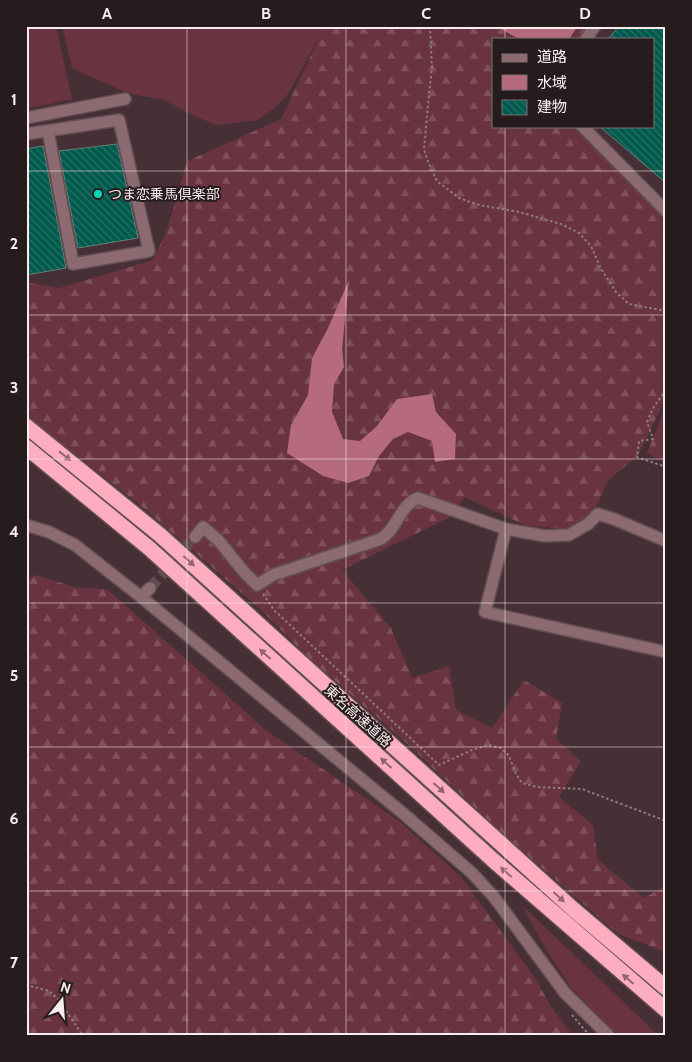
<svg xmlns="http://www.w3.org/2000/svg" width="692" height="1062" font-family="Cabin,'Noto Sans JP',sans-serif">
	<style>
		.grass { fill: #6a3341 }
		.forest { fill: url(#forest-firs) }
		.water { fill: #b56b7d }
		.building { fill: url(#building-back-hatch); stroke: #658079 }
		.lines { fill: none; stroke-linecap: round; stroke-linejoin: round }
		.minor-tunnel { stroke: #614c51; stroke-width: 11; stroke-dasharray: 11 5.5; stroke-linecap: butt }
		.minor-casing { stroke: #634e53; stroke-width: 14 }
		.highway-casing { stroke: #634e53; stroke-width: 18 }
		.path { stroke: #8e7b7f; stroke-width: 2; stroke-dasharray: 2.5 2.5; stroke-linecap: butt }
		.minor { stroke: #8b6a71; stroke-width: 11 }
		.highway { stroke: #fdadbf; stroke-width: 15 }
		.oneway { fill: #92646e }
		.grid { fill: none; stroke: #fbedef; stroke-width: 1; stroke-opacity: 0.55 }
		.poi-dot { fill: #00d5b7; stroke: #261c1e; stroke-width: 2 }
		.labels { text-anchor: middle; stroke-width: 4; stroke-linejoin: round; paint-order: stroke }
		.poi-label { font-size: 14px; fill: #fbedef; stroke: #261c1e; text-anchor: start }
		.street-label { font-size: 14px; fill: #fbedef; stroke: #261c1e }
		.neatline { fill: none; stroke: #fbedef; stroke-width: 2 }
		.grid-label { font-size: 16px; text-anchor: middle; font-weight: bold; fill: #fbedef }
	</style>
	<defs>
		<pattern id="forest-firs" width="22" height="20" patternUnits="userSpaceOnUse" patternTransform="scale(1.25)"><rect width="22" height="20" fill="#6a3341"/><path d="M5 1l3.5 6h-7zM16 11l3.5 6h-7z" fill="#80515d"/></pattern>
		<pattern id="building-back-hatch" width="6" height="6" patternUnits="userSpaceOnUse" patternTransform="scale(1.25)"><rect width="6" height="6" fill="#00594c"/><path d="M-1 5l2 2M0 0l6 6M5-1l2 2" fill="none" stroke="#267166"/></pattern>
	</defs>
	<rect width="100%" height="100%" fill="#463035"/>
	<path class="grass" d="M 26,26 L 56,26 L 72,99 L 26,109 Z
		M 62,26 L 322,26 L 320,36 L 288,94 L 275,108 L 258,120 L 217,125 L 194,116 L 164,100 L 127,93 L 72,68 Z
		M 522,905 L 659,1036 L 620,1036 L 608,1026 L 572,989 L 545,948 Z"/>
	<path class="forest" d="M 322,26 L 595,26 L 589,39 L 493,39 L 493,126 L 590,126 L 666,211 L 666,398 L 637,457 L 609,479 L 593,513 L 570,530 L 525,525 L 464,497 L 454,515 L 342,570 L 391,628 L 412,678 L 449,666 L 456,710 L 492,728 L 524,680 L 562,703 L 556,739 L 581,761 L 559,797 L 593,825 L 598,860 L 644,898 L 661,888 L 666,889 L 666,952 L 618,934 L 503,834 L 402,739 L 311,660 L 260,609 L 140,505 L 26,416 L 26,282 L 59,288 L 153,260 L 167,230 L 187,161 L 281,119 L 320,36 Z
		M 666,406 L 666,464 L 647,453 Z
		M 37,575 L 77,588 L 107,589 L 267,731 L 399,821 L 461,877 L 533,975 L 552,1008 L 573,1036 L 26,1036 L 26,580 Z"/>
	<path class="water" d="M 503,26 L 578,26 L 569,39 L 519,39 L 501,29 Z
		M 349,280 L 342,349 L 344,367 L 334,384 L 332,412 L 343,439 L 360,441 L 377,426 L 397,399 L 432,394 L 436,412 L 456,434 L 455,459 L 435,462 L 432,441 L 408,432 L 393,439 L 379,456 L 369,476 L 348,483 L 323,476 L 287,453 L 291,425 L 308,395 L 312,358 L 328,328 Z"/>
	<path class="building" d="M 619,26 L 666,26 L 666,183 L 599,126 L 653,126 L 653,39 L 608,39 Z
		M 117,144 L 138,238 L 78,248 L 59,151 Z
		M 43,146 L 66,268 L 26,275 L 26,244 L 29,244 L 26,230 L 26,149 Z"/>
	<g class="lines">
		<path class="minor-tunnel" d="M 150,588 L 195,537"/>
		<g class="minor-casing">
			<path id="minor" d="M 586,39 L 595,26
				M 26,118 L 125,99
				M 582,126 L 666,211
				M 26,134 L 119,120 L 149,251 L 73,264 L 48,131
				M 26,525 L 49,532 L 75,545 L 141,597 L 405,815 L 472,873 L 494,897 L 565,993 L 609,1036
				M 506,529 L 485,612 L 666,652
				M 195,537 L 203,527 L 219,541 L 244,572 L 257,585 L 273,575 L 381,539 C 397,529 400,505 418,498 L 506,529 L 545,536 L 569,535 L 588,524 L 598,514 L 614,519 L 666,541
				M 141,597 L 150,588"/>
		</g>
		<g class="highway-casing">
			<path id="highway" d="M 26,426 L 160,535 L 573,909 L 666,988
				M 26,447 L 149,548 L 493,860 L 666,1010"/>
		</g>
		<path class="path" d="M 430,26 L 432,68 L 429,94 L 424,149 L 428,162 L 437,181 L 459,198 L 479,205 L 519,212 L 561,224 L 579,233 L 591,246 L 601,269 L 616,292 L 629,304 L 666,311
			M 666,390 L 653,408 L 647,422 L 653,439 L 639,441 L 637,457 L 666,467
			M 263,594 L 274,610 L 439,765 L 472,750 L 488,745 L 501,748 L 509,756 L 516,774 L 522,783 L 537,787 L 582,789 L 666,821
			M 26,985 L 49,991 L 58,999 L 83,1036
			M 572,1015 L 590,1036"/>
		<use href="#minor" class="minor"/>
		<use href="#highway" class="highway"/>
	</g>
	<defs><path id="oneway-solid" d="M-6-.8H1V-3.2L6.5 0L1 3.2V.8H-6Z" transform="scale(1.25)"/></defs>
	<g class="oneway">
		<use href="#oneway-solid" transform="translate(65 456) rotate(38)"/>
		<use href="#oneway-solid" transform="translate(189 561) rotate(42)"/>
		<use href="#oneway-solid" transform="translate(265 654) rotate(-138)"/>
		<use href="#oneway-solid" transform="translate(386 763) rotate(-138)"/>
		<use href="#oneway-solid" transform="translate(439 788) rotate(42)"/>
		<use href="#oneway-solid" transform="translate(506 872) rotate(-139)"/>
		<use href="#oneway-solid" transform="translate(559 897) rotate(42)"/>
		<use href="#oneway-solid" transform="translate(628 979) rotate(-139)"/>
	</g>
	<path class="grid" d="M 187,26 L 187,1036M 346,26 L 346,1036M 505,26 L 505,39M 505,126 L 505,1036M 26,171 L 666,171M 26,315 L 666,315M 26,459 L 666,459M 26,603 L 666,603M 26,747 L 666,747M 26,891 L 666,891"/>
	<circle class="poi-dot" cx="98" cy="194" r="5"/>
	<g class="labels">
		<g class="poi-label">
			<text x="108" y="199">つま恋乗馬倶楽部</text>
		</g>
		<g class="street-label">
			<text transform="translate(358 716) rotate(42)" y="5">東名高速道路</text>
		</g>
	</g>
	<rect width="692" height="1062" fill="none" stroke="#261c1e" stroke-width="55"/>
	<rect x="492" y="38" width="162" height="90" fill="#261c1e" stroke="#7b7072"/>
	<rect x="502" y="54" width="25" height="8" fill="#8b6a71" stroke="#7b7072"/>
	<text x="537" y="62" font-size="15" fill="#fbedef">道路</text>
	<rect x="502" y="75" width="25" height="15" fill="#b56b7d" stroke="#7b7072"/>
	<text x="537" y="88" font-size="15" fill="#fbedef">水域</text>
	<rect x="502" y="100" width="25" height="15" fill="url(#building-back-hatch)" stroke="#7b7072"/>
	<text x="537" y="112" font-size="15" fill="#fbedef">建物</text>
	<g transform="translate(62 1000) rotate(17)" stroke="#261c1e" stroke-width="4" paint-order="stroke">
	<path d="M0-4L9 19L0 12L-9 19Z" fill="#fbedef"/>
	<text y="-8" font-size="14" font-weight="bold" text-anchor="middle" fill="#fbedef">N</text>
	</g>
	<rect x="28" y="28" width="636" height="1006" class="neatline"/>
	<g class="grid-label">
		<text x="107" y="19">A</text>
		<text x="266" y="19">B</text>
		<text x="426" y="19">C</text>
		<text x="585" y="19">D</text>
		<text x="14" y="105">1</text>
		<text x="14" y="249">2</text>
		<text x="14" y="393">3</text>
		<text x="14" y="537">4</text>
		<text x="14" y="681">5</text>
		<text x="14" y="824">6</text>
		<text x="14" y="968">7</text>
	</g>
</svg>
